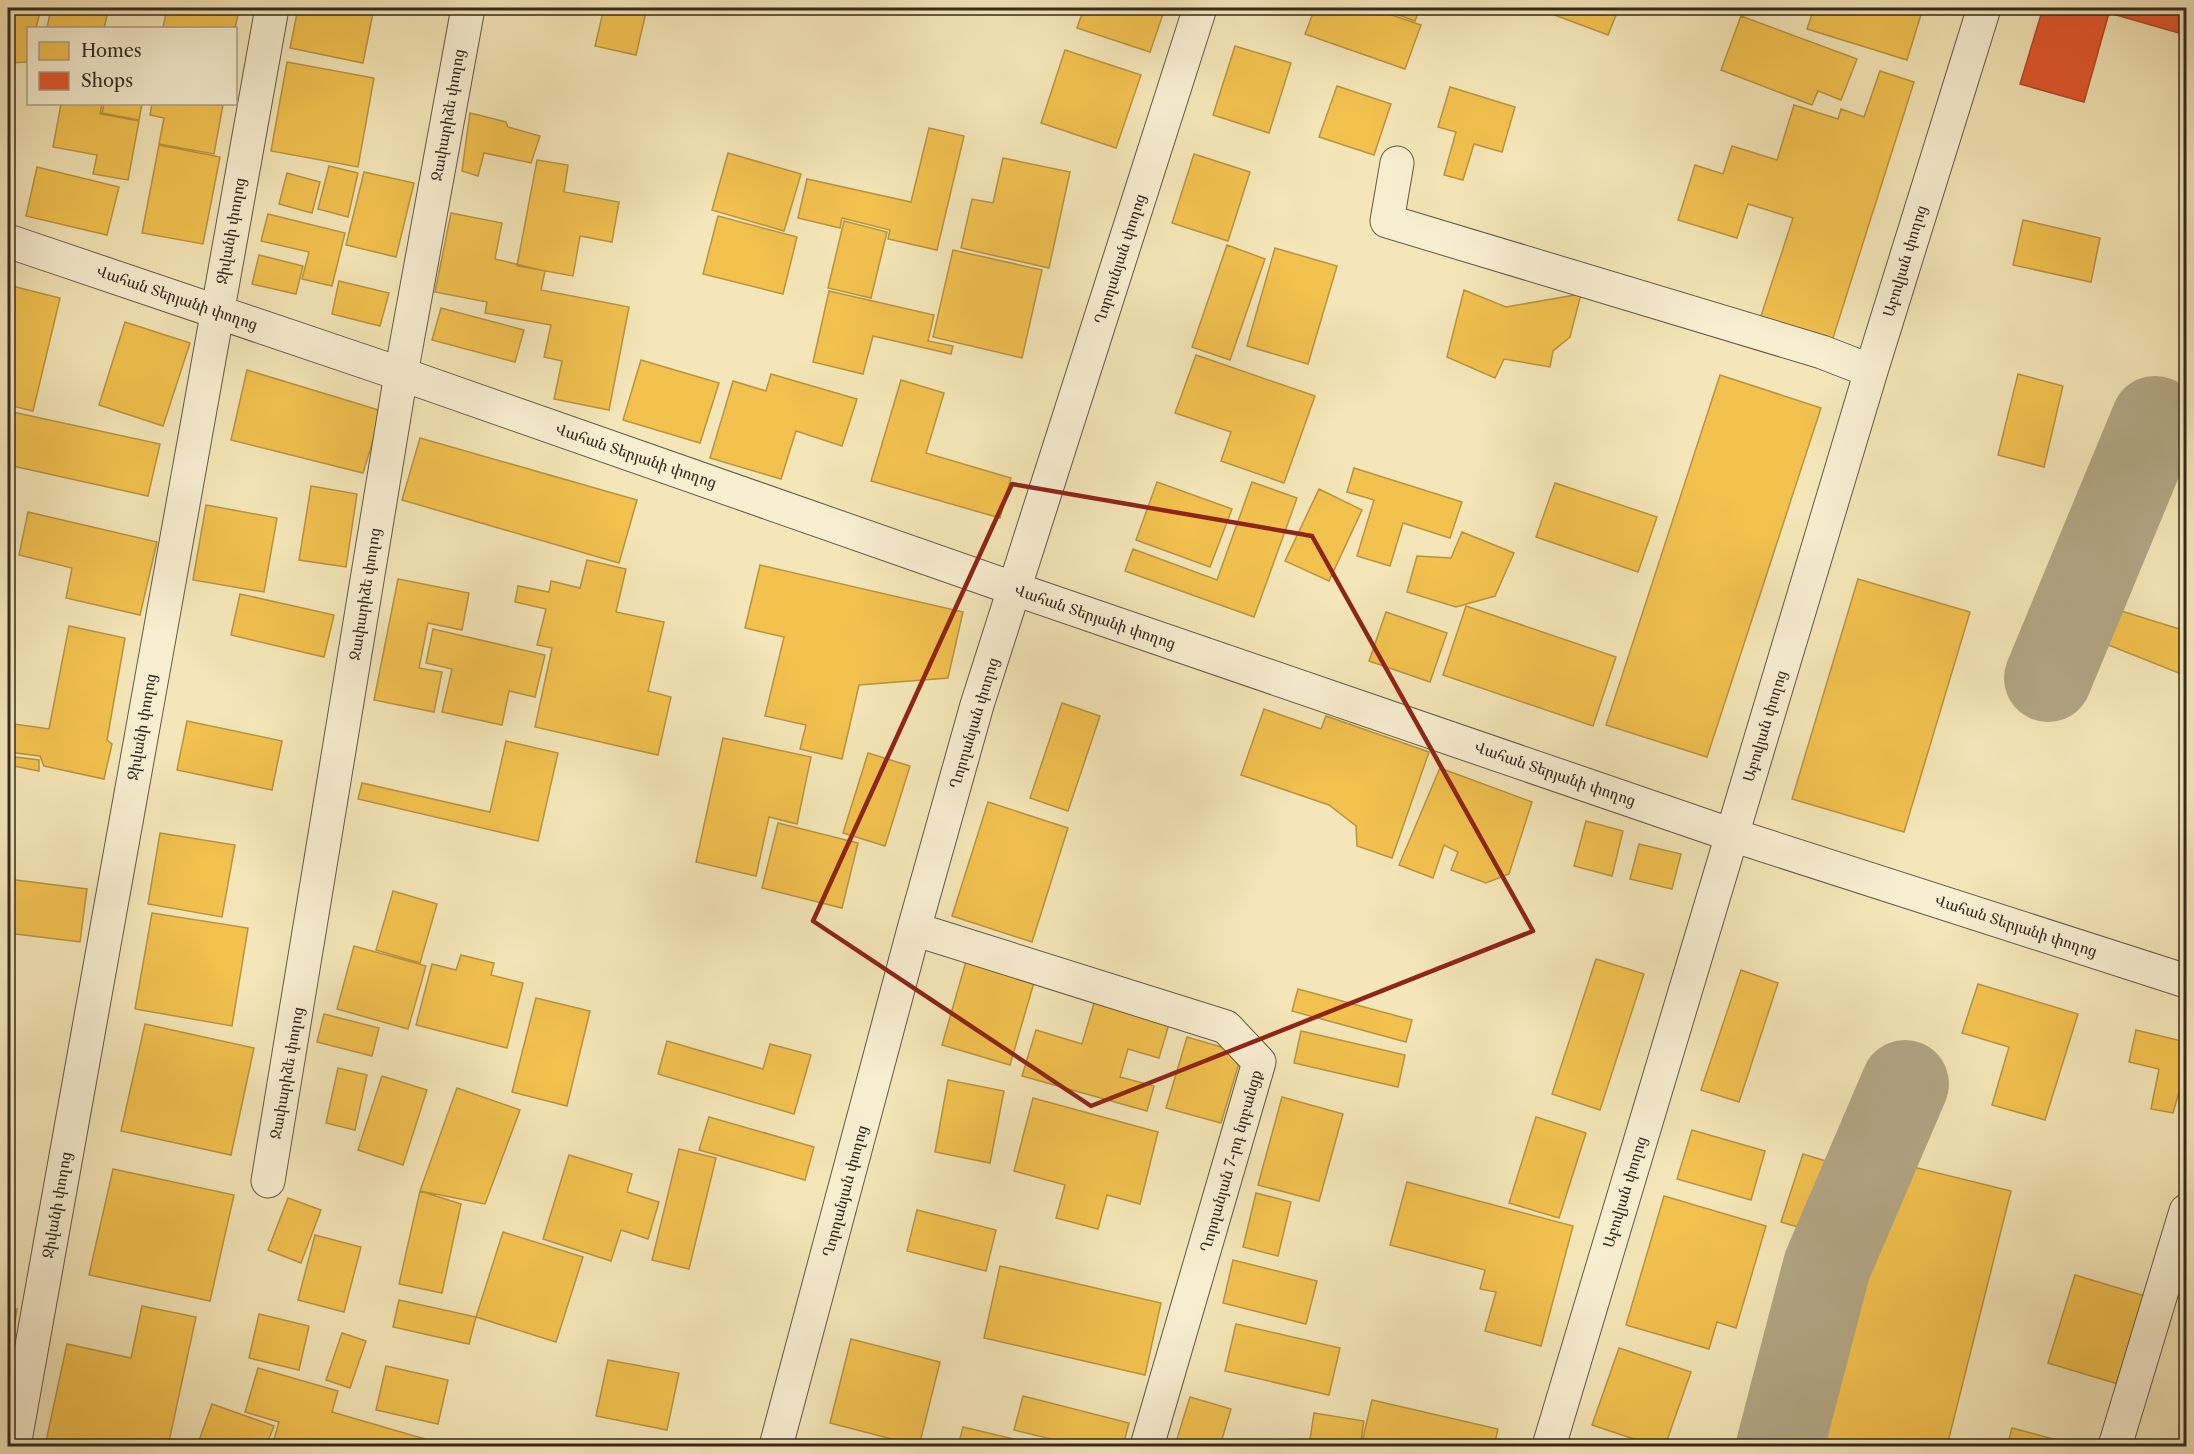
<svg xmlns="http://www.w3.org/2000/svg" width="2194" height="1454" font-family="'Libre Caslon Text','Noto Serif Armenian',serif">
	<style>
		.homes { fill: #f2c14e; stroke: #b99440; stroke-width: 1.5 }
		.shops { fill: #e4572e; stroke: #af4a2a; stroke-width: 1.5 }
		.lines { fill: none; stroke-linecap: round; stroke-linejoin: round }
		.river { stroke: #b2a684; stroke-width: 88 }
		.minor-casing { stroke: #635946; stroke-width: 35 }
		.tertiary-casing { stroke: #635946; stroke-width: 35 }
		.minor { stroke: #f8efd1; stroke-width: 33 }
		.tertiary { stroke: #f8efd1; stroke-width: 33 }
		.marked { fill: none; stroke: #8f2418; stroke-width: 4.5; stroke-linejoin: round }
		.labels { text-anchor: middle; stroke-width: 6; stroke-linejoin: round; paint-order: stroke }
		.street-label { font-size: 15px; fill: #332a20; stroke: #f8efd1 }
	</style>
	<rect width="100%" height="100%" fill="#f4e6b8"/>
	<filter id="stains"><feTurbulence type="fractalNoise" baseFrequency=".00333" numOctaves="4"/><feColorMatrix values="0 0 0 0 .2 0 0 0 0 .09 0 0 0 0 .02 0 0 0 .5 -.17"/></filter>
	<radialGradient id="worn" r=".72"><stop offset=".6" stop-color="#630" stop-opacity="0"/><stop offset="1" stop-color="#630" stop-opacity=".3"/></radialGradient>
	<path class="homes" d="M 8,8 L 41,8 L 36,28 L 28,28 L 27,62 L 8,63 Z
		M 51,8 L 109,8 L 104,28 L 47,28 Z
		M 167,8 L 219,8 L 239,11 L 235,28 L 163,28 Z
		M 298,8 L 374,8 L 363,63 L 290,48 Z
		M 604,8 L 647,8 L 636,55 L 595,46 Z
		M 1084,8 L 1165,8 L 1150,52 L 1077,28 Z
		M 1315,8 L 1371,8 L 1421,25 L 1405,69 L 1305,34 Z
		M 1379,8 L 1420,8 L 1415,21 Z
		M 1545,8 L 1619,8 L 1608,35 L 1544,11 Z
		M 1814,8 L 1923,8 L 1907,60 L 1807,29 Z
		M 1741,16 L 1857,59 L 1841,100 L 1818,91 L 1812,105 L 1721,70 Z
		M 1235,46 L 1291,63 L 1269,133 L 1213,115 Z
		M 1065,50 L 1141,75 L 1116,148 L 1041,123 Z
		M 287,62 L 374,78 L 358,167 L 271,151 Z
		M 1880,71 L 1914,82 L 1832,341 L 1760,319 L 1793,218 L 1748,204 L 1737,238 L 1678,220 L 1695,165 L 1723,174 L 1732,146 L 1777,160 L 1794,105 L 1838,119 L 1841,109 L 1864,117 Z
		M 1337,86 L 1391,104 L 1374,155 L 1319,137 Z
		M 1450,87 L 1515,107 L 1502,152 L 1474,144 L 1463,180 L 1444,175 L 1456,132 L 1438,127 Z
		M 61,104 L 102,104 L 100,114 L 139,121 L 128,180 L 93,174 L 97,155 L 53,147 Z
		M 104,104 L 142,104 L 139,120 L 102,113 Z
		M 152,104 L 223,105 L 214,154 L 159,144 L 164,118 L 150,115 Z
		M 470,113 L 506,122 L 508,127 L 540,136 L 531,163 L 484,153 L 478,176 L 462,171 Z
		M 929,128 L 964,136 L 937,250 L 888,239 L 890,230 L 842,218 L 840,228 L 798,218 L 807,179 L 911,202 Z
		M 159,145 L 220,157 L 203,244 L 142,233 Z
		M 728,153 L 801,174 L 784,231 L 712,210 Z
		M 1194,154 L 1250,172 L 1228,241 L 1172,223 Z
		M 1003,158 L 1070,172 L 1049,268 L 961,248 L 972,199 L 993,203 Z
		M 537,160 L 568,165 L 564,192 L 619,202 L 612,242 L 580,236 L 573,276 L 517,266 Z
		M 329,166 L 358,173 L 348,217 L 318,209 Z
		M 37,167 L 119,187 L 107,235 L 26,216 Z
		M 364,172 L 414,183 L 396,257 L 346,245 Z
		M 287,173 L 320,182 L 312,213 L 279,204 Z
		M 451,213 L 502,223 L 495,259 L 545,271 L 541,290 L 629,307 L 609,410 L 554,399 L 562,361 L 544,357 L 551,325 L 485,313 L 487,302 L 435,292 Z
		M 268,214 L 345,233 L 332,286 L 302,279 L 309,252 L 261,241 Z
		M 718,216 L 797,237 L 783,294 L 703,274 Z
		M 2023,220 L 2100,238 L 2091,282 L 2013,265 Z
		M 844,221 L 887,232 L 871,298 L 828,288 Z
		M 1227,245 L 1265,259 L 1230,360 L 1192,347 Z
		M 1275,248 L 1337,266 L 1308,364 L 1247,346 Z
		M 953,250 L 1042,270 L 1022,358 L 933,337 Z
		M 259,255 L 303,266 L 296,294 L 252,284 Z
		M 339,281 L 389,293 L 380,326 L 332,314 Z
		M 8,285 L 60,298 L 33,411 L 8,405 Z
		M 1464,290 L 1506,307 L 1581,294 L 1570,337 L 1553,351 L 1550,367 L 1504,359 L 1495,378 L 1447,357 Z
		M 829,291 L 934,315 L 928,341 L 953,346 L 951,354 L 873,336 L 863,374 L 813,362 Z
		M 441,308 L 524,330 L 515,362 L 432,340 Z
		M 125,322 L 190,343 L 163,426 L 99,405 Z
		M 1196,355 L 1315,396 L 1284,483 L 1221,461 L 1231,432 L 1175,413 Z
		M 641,360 L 719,383 L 700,443 L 623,420 Z
		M 247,370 L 382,411 L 363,473 L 231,440 Z
		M 771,374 L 857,399 L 842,446 L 796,431 L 781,479 L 710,458 L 733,381 L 766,391 Z
		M 2018,374 L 2063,386 L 2044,467 L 1998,455 Z
		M 1720,375 L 1821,408 L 1707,757 L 1606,725 Z
		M 901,380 L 944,393 L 926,453 L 1011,478 L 1000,518 L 871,481 Z
		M 8,411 L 160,444 L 148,496 L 8,465 Z
		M 420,438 L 637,500 L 619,563 L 402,500 Z
		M 1354,468 L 1462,502 L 1450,538 L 1403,523 L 1390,566 L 1357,556 L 1374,500 L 1347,492 Z
		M 1157,482 L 1232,509 L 1210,567 L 1136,540 Z
		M 1252,482 L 1297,498 L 1254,617 L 1125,571 L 1133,549 L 1217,580 Z
		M 1555,483 L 1657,517 L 1638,572 L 1536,537 Z
		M 311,486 L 357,494 L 346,567 L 299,560 Z
		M 1319,489 L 1362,510 L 1329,581 L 1285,561 Z
		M 206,505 L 277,518 L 264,592 L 193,580 Z
		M 28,512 L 157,542 L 140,615 L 66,598 L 72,568 L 19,555 Z
		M 1462,532 L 1514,553 L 1495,596 L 1456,607 L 1407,592 L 1417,556 L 1451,558 Z
		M 587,560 L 626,569 L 616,612 L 664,622 L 648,691 L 671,697 L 658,755 L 535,727 L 552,648 L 537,645 L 546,609 L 515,602 L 518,586 L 549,592 L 551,581 L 580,588 Z
		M 760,565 L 963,612 L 948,678 L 859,685 L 842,759 L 800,749 L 806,725 L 765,716 L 784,637 L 745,628 Z
		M 398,579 L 469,593 L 462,630 L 428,623 L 419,668 L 442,672 L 434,712 L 374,700 Z
		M 1858,579 L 1970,612 L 1904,832 L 1792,799 Z
		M 240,594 L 334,615 L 324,657 L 231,635 Z
		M 1466,606 L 1616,657 L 1593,726 L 1443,675 Z
		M 2115,609 L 2186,631 L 2186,676 L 2101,642 Z
		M 1386,612 L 1447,633 L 1430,682 L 1369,661 Z
		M 69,626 L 125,638 L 107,740 L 112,744 L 104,779 L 44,766 L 40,756 L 8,752 L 8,723 L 49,729 Z
		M 433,629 L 545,655 L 535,697 L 509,691 L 502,725 L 442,712 L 452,669 L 426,663 Z
		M 1062,703 L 1100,716 L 1068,811 L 1030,798 Z
		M 1264,709 L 1321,729 L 1326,716 L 1429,752 L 1392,858 L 1357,846 L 1356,826 L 1329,805 L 1241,775 Z
		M 187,721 L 282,741 L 272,790 L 177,770 Z
		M 723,738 L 811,757 L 797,824 L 769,817 L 756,876 L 696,862 Z
		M 506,741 L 558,753 L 538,841 L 358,799 L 362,783 L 490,812 Z
		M 868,753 L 910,766 L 885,846 L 843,833 Z
		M 8,756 L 39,760 L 39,771 L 8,765 Z
		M 1440,768 L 1532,802 L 1509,874 L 1486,883 L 1451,870 L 1458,852 L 1444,845 L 1433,878 L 1399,865 Z
		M 988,802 L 1068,828 L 1032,942 L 952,916 Z
		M 1586,821 L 1623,831 L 1612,876 L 1574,866 Z
		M 778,823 L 858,843 L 842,908 L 762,888 Z
		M 160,833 L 235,845 L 222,917 L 148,904 Z
		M 1639,844 L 1681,854 L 1672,889 L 1630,879 Z
		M 8,879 L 87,889 L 80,942 L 8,933 Z
		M 393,891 L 437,904 L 420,963 L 376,950 Z
		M 152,913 L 248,928 L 232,1026 L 135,1009 Z
		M 354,946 L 426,966 L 408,1029 L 337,1009 Z
		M 461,955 L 494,963 L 491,975 L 523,983 L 507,1048 L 416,1025 L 432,964 L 456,970 Z
		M 967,958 L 1035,979 L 1010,1065 L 942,1045 Z
		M 1596,959 L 1644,974 L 1600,1110 L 1552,1094 Z
		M 1741,970 L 1778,983 L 1739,1102 L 1701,1090 Z
		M 1978,984 L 2078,1014 L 2045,1120 L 1992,1105 L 2009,1047 L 1962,1033 Z
		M 1298,989 L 1412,1020 L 1406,1042 L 1292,1011 Z
		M 536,998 L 590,1011 L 567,1106 L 512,1092 Z
		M 1094,1003 L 1169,1024 L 1159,1058 L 1128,1049 L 1120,1077 L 1154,1086 L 1147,1111 L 1022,1076 L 1036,1030 L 1082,1044 Z
		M 324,1014 L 379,1028 L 372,1056 L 317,1042 Z
		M 145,1024 L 254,1048 L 231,1155 L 121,1131 Z
		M 2136,1030 L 2186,1042 L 2186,1068 L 2173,1113 L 2151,1109 L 2159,1069 L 2129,1062 Z
		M 1301,1031 L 1405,1055 L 1398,1087 L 1294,1063 Z
		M 1187,1037 L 1242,1053 L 1221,1123 L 1166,1108 Z
		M 667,1041 L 763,1069 L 770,1044 L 811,1055 L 794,1114 L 658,1074 Z
		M 338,1068 L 367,1075 L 355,1130 L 326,1123 Z
		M 382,1076 L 427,1090 L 403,1165 L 358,1150 Z
		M 948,1080 L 1004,1091 L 990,1163 L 935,1152 Z
		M 457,1088 L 520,1110 L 485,1204 L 420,1191 Z
		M 1282,1097 L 1343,1114 L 1319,1201 L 1258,1185 Z
		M 1033,1098 L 1158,1132 L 1140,1204 L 1107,1195 L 1098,1229 L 1056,1218 L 1065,1185 L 1014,1171 Z
		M 709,1117 L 814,1147 L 805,1180 L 699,1150 Z
		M 1536,1117 L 1586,1133 L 1559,1218 L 1509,1203 Z
		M 1692,1130 L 1765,1151 L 1751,1200 L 1677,1179 Z
		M 679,1149 L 716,1158 L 689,1269 L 652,1260 Z
		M 1803,1154 L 1852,1169 L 1831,1237 L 1781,1222 Z
		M 569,1155 L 632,1174 L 627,1192 L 659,1202 L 648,1239 L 621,1230 L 611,1261 L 543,1239 Z
		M 1889,1161 L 2011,1191 L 1947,1446 L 1818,1446 Z
		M 113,1169 L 234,1195 L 210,1301 L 89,1275 Z
		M 1407,1182 L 1573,1226 L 1541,1346 L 1485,1331 L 1496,1292 L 1480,1289 L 1485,1270 L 1390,1245 Z
		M 420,1191 L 461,1204 L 442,1293 L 399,1284 Z
		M 1256,1193 L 1291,1202 L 1278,1256 L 1243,1247 Z
		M 1664,1196 L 1766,1226 L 1736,1328 L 1717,1322 L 1709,1349 L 1626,1325 Z
		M 288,1198 L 321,1210 L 301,1263 L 268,1250 Z
		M 917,1210 L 996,1230 L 986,1271 L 907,1251 Z
		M 503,1232 L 583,1257 L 556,1342 L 476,1317 Z
		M 315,1235 L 361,1247 L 344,1312 L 298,1300 Z
		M 1233,1260 L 1317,1281 L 1306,1324 L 1223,1303 Z
		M 1000,1266 L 1161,1303 L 1145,1375 L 984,1338 Z
		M 2075,1275 L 2145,1296 L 2118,1384 L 2048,1363 Z
		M 399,1300 L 476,1317 L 469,1344 L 393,1327 Z
		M 142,1306 L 196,1317 L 168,1446 L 45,1446 L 67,1344 L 131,1358 Z
		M 8,1307 L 17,1309 L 8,1365 Z
		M 259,1314 L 309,1326 L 299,1370 L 249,1358 Z
		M 1236,1324 L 1340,1348 L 1329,1395 L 1225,1371 Z
		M 342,1333 L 366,1341 L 350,1388 L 326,1380 Z
		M 851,1339 L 940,1362 L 919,1446 L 830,1423 Z
		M 1619,1348 L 1691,1372 L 1665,1446 L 1655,1446 L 1592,1425 Z
		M 608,1360 L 679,1373 L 667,1430 L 596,1416 Z
		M 386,1366 L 448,1380 L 438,1424 L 376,1410 Z
		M 258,1368 L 338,1391 L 332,1412 L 432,1441 L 431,1446 L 272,1446 L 279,1422 L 245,1412 Z
		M 1023,1396 L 1129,1423 L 1123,1446 L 1079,1446 L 1014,1430 Z
		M 1190,1397 L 1231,1409 L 1220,1446 L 1192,1446 L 1176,1442 Z
		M 1372,1400 L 1498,1429 L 1494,1446 L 1361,1446 Z
		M 212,1404 L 274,1426 L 266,1446 L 197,1446 Z
		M 1314,1413 L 1364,1421 L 1360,1446 L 1309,1446 Z
		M 963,1427 L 1043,1446 L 958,1446 Z
		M 2012,1428 L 2080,1446 L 2007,1446 Z"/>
	<path class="shops" d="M 2043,8 L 2186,8 L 2186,35 L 2109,13 L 2084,102 L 2020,84 Z"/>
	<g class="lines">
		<path class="river" d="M 2048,678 L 2155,420
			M 1780,1446 L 1827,1266 L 1905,1084"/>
		<g class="minor-casing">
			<path id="minor" d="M 1397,163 L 1387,221 L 1822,352 L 1871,371
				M 914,929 L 1226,1027 L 1259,1062 L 1147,1446
				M 268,1181 L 401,374 L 468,8
				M 14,1446 L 272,8
				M 776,1446 L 914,929 L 977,705 L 1200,8
				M 1549,1446 L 1871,371 L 1984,8
				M 2115,1446 L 2186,1211"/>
		</g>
		<g class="tertiary-casing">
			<path id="tertiary" d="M 8,241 L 401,374 L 1015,589 L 1732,835 L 2186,981"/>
		</g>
		<use href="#minor" class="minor"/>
		<use href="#tertiary" class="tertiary"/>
	</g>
	<path class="marked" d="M 1012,484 L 1312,536 L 1533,931 L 1091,1106 L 813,921 Z"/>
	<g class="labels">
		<g class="street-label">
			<text transform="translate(448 115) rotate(-80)" y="5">Ջափարիձե փողոց</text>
			<text transform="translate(231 231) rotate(-80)" y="5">Ջիվանի փողոց</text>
			<text transform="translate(1120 259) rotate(-72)" y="5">Ղորղանյան փողոց</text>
			<text transform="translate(1905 261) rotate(-73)" y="5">Աբովյան փողոց</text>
			<text transform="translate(177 298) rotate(19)" y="5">Վահան Տերյանի փողոց</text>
			<text transform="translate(636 456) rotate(19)" y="5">Վահան Տերյանի փողոց</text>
			<text transform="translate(365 594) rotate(-81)" y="5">Ջափարիձե փողոց</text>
			<text transform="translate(1095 617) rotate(19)" y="5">Վահան Տերյանի փողոց</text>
			<text transform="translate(974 723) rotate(-73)" y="5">Ղորղանյան փողոց</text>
			<text transform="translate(1765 726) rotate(-73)" y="5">Աբովյան փողոց</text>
			<text transform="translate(142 727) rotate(-80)" y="5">Ջիվանի փողոց</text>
			<text transform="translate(1555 774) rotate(19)" y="5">Վահան Տերյանի փողոց</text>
			<text transform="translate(2016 926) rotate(18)" y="5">Վահան Տերյանի փողոց</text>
			<text transform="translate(287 1073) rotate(-80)" y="5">Ջափարիձե փողոց</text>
			<text transform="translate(1231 1161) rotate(-74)" y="5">Ղորղանյան 7-րդ նրբանցք</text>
			<text transform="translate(845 1191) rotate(-75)" y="5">Ղորղանյան փողոց</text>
			<text transform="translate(1625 1192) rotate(-73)" y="5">Աբովյան փողոց</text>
			<text transform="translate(57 1205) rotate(-80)" y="5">Ջիվանի փողոց</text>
		</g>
	</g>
	<rect width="2194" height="1454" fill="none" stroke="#f4e6b8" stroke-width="30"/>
	<rect x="9" y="9" width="2176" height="1436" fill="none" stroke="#332a20" stroke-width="3"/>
	<rect x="15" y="15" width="2164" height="1424" fill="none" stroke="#332a20" stroke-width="1.5"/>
	<rect x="27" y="27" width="210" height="78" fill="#f8efd1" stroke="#a9a08a" stroke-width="1.5"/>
	<rect x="39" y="42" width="30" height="18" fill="#f2c14e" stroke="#a9a08a" stroke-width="1.5"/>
	<text x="81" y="57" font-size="18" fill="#332a20">Homes</text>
	<rect x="39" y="72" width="30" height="18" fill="#e4572e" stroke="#a9a08a" stroke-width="1.5"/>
	<text x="81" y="87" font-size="18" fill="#332a20">Shops</text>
	<rect width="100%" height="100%" filter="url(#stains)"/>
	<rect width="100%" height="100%" fill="url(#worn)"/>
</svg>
